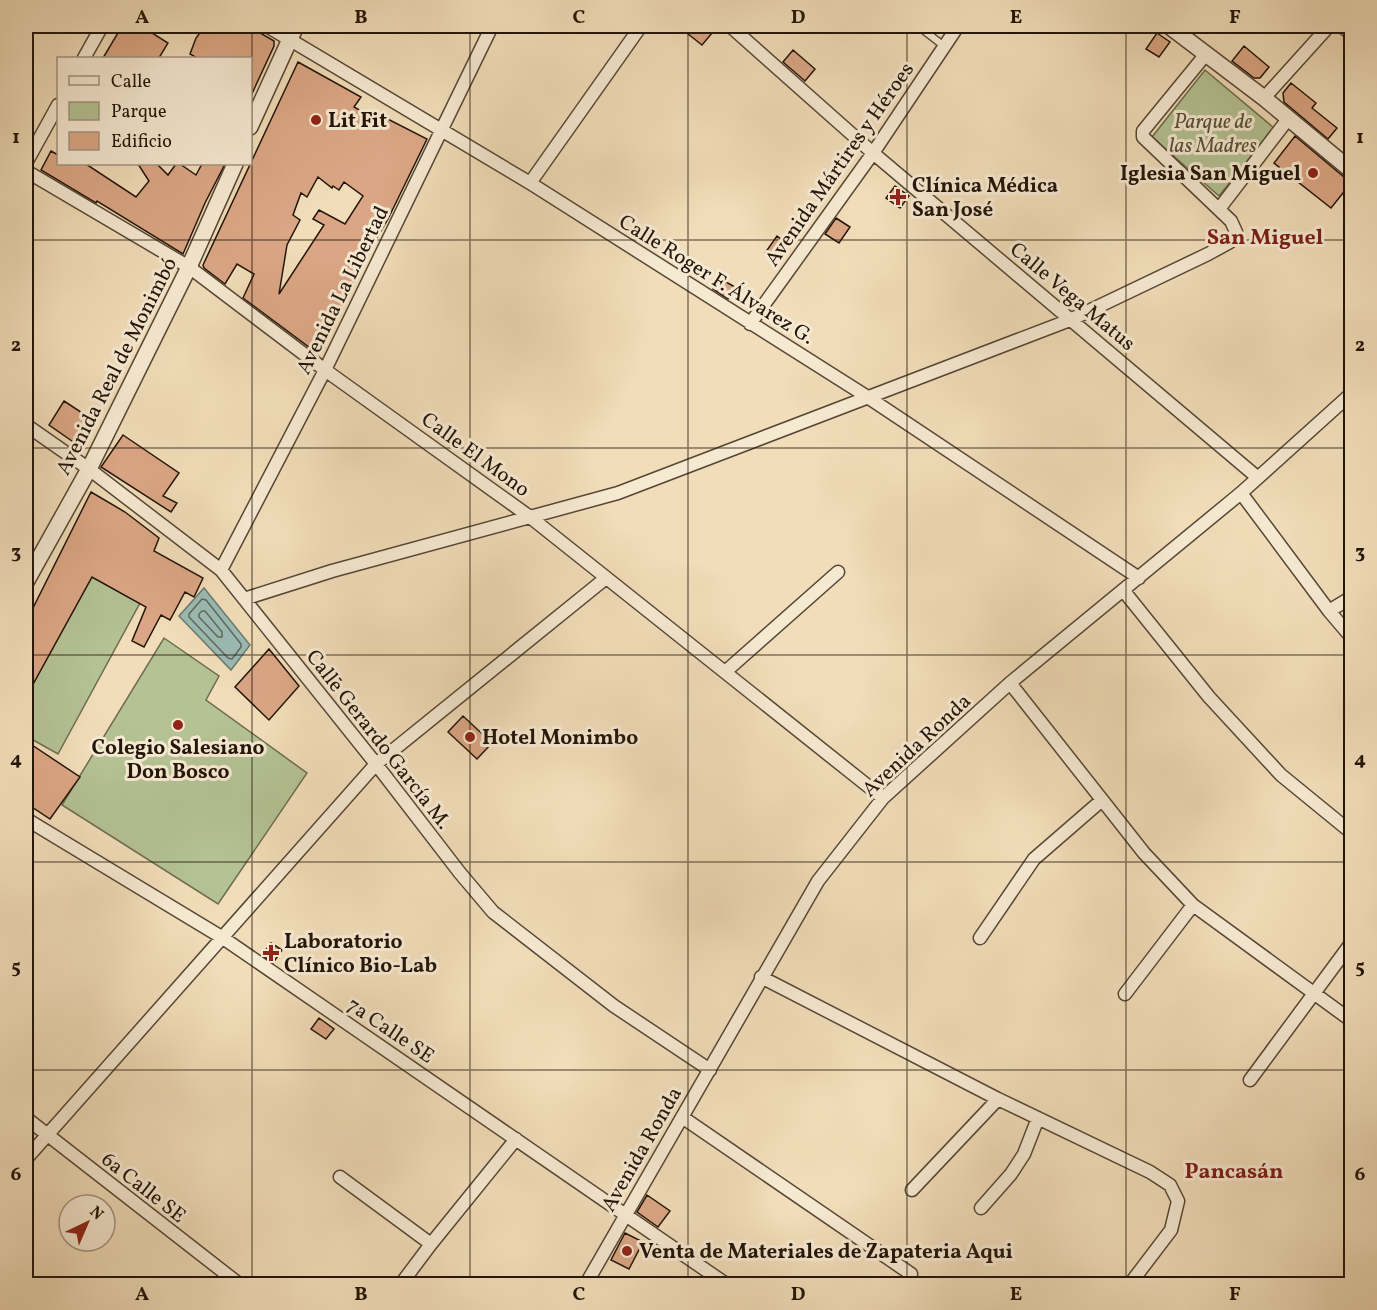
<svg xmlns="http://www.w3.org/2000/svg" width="1377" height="1310" font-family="Vollkorn,serif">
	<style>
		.green { fill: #b4c294; stroke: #6c6c4e; stroke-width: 1.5 }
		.water { fill: #9bbbb4; stroke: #6b796f; stroke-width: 1.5 }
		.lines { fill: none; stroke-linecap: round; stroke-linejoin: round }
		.shore { stroke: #5f685e; stroke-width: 1.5 }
		.building { fill: #dba685; stroke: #231508; stroke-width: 1.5; fill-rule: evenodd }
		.service-casing { stroke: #564734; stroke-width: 9 }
		.minor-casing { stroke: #564734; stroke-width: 15 }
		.tertiary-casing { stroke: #564734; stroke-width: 18 }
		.service { stroke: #f6e9d2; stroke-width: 6 }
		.minor { stroke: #f6e9d2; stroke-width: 12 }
		.tertiary { stroke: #f6e9d2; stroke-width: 15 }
		.grid { fill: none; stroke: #231508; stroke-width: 1.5; stroke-opacity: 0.55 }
		.poi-dot { fill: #8f2418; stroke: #f6e9d2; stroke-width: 2 }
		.labels { text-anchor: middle; stroke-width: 6; stroke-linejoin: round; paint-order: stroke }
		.poi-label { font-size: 21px; font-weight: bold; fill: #231508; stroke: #f6e9d2; text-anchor: start }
		.park-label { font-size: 21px; font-style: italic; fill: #565239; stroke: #f6e9d2 }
		.street-label { font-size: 21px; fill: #231508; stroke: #f6e9d2 }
		.neighbourhood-label { font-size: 22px; font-weight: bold; fill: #7a1f14; stroke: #f6e9d2 }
		.neatline { fill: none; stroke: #231508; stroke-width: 2 }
		.grid-label { font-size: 20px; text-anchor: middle; font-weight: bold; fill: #231508 }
	</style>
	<rect width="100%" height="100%" fill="#f1ddb9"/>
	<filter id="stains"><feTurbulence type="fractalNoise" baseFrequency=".00333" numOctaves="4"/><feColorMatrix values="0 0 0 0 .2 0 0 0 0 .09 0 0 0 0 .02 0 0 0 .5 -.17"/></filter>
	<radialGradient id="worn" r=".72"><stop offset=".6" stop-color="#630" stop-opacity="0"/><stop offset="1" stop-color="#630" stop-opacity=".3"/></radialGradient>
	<path class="green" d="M 1205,70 L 1274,128 L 1219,196 L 1152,137 Z
		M 92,577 L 140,603 L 58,754 L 26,736 L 26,697 Z
		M 164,638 L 219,676 L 206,700 L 307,773 L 218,904 L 62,805 Z"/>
	<path class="water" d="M 204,588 L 250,645 L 231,670 L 179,616 Z"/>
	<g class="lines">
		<path class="shore" d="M 202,599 L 206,600 L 241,644 L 241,647 L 232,659 L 228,658 L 189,617 L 189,614 Z
			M 202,611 L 205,611 L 222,632 L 222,637 L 218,637 L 199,617 L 199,614 Z"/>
	</g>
	<path class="building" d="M 122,26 L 141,26 L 168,43 L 159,58 L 103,58 Z
		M 205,26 L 248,26 L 274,41 L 274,46 L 250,98 L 250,58 L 197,58 L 190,54 L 196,38 Z
		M 678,26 L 718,26 L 702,45 Z
		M 1157,33 L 1170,42 L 1159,57 L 1146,49 Z
		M 1244,46 L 1269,67 L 1260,78 L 1254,78 L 1232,61 Z
		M 793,50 L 815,69 L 805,81 L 783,62 Z
		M 298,62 L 361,97 L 354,107 L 377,120 L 380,115 L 427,139 L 388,219 L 369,251 L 317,353 L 243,298 L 254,274 L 237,264 L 225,284 L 204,268 L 203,265 ZM 318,177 L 332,188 L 333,186 L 339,190 L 344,182 L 363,196 L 345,224 L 319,210 L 313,219 L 324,225 L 279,294 L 287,245 L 300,220 L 293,215 L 301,193 L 307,197 Z
		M 1291,83 L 1316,103 L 1312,108 L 1337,128 L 1328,139 L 1284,102 L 1283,93 Z
		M 1295,136 L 1351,183 L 1331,208 L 1274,163 Z
		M 51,151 L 58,155 L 58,164 L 86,164 L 136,197 L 149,181 L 138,164 L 157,164 L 168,175 L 176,164 L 180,164 L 196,175 L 202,164 L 225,164 L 205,203 L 183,254 L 97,201 L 96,203 L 41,170 Z
		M 895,186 L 909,196 L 900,208 L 886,198 Z
		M 836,218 L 850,227 L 839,243 L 825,234 Z
		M 777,236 L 789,245 L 777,262 L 765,253 Z
		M 719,278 L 735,287 L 728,299 L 713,289 Z
		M 64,401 L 96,422 L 82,448 L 49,425 Z
		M 123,435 L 179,473 L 163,496 L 177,503 L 171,512 L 101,467 Z
		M 91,492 L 125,512 L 159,538 L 154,551 L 203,578 L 194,597 L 185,592 L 170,620 L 161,615 L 144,647 L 132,641 L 146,607 L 92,577 L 26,697 L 26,622 Z
		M 269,649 L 299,686 L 269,720 L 235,687 Z
		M 332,668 L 341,680 L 330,688 L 321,675 Z
		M 463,716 L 492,743 L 477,759 L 448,732 Z
		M 26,741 L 80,777 L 50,819 L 26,803 Z
		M 271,943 L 282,950 L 273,963 L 262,955 Z
		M 319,1018 L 334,1029 L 326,1039 L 311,1029 Z
		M 647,1195 L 670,1211 L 658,1227 L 637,1212 Z
		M 625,1233 L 643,1242 L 629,1269 L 611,1260 Z"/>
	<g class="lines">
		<g class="service-casing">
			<path id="service" d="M 918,26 L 944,46
				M 1336,26 L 1352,38"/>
		</g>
		<g class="minor-casing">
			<path id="minor" d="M 267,26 L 530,183 L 866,396 L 1139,578
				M 730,26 L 873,153 L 1257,477
				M 84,58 L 102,26
				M 1264,98 L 1329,26
				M 26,163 L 58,105
				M 26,171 L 189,267 L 325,370 L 530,517 L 883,798
				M 530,183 L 641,26
				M 1219,209 L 1288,119
				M 750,324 L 873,153 L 958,26
				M 26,425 L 89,469 L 221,570 L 376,764 L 460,873 L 493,912 L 614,1006 L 710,1070
				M 1241,493 L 1329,611 L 1352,638
				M 221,570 L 325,370 L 492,26
				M 1123,590 L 1209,697 L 1281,775 L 1352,833
				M 244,599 L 332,571 L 618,493 L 1070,320 L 1208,254 L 1230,242 L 1236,232 L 1231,221 L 1143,137 L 1143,131 L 1206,54
				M 1329,611 L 1352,597
				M 725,672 L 838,572
				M 1010,683 L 1144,853 L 1193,905 L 1352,1021
				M 26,819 L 223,938 L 726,1284
				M 980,938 L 1034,859 L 1102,800
				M 761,977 L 998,1099 L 1150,1172 L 1170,1185 L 1178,1201 L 1171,1230 L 1130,1284
				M 1125,994 L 1193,905
				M 1250,1080 L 1352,942
				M 682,1117 L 911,1274
				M 26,1118 L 239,1284
				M 26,1159 L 376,764 L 606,578
				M 340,1177 L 431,1244
				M 912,1190 L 998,1099
				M 981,1208 L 1011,1174 L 1024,1154 L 1038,1118
				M 401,1284 L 431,1244 L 516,1139
				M 586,1284 L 818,881 L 883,798 L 1010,683 L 1241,493 L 1352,393"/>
		</g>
		<g class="tertiary-casing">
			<path id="tertiary" d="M 1169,26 L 1264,98 L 1352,171
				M 250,127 L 296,26
				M 26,582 L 89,469 L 189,267 L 235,164"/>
		</g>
		<use href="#service" class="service"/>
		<use href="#minor" class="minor"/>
		<use href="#tertiary" class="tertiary"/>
	</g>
	<path class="grid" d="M 252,26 L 252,1284M 470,26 L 470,1284M 688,26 L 688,1284M 907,26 L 907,1284M 1126,26 L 1126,1284M 26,240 L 1352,240M 26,448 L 1352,448M 26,655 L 1352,655M 26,862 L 1352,862M 26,1070 L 1352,1070"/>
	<g class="poi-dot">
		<circle cx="316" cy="120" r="6"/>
		<circle cx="1313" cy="173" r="6"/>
		<path d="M895 188h6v6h6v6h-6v6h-6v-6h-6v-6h6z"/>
		<circle cx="178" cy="725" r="6"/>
		<circle cx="470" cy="737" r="6"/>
		<path d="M268 944h6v6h6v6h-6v6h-6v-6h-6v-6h6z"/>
		<circle cx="627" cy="1251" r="6"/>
	</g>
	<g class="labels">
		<g class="poi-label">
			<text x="328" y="127">Lit Fit</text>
			<text x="1301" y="180" text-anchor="end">Iglesia San Miguel</text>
			<text x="912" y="192">Clínica Médica<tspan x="912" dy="24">San José</tspan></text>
			<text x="482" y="744">Hotel Monimbo</text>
			<text x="178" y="754" text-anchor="middle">Colegio Salesiano<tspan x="178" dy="24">Don Bosco</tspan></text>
			<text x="284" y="948">Laboratorio<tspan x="284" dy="24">Clínico Bio-Lab</tspan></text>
			<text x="639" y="1258">Venta de Materiales de Zapateria Aqui</text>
		</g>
		<g class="park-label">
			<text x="1213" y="128">Parque de<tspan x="1213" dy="24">las Madres</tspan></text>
		</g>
		<g class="street-label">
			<text transform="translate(839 164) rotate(-55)" y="7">Avenida Mártires y Héroes</text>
			<text transform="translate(717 279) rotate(32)" y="7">Calle Roger F. Álvarez G.</text>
			<text transform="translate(342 290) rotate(-64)" y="7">Avenida La Libertad</text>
			<text transform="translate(1073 296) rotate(40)" y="7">Calle Vega Matus</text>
			<text transform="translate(116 366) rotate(-63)" y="7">Avenida Real de Monimbó</text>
			<text transform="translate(476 454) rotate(36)" y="7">Calle El Mono</text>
			<text transform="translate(379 739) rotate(52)" y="7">Calle Gerardo García M.</text>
			<text transform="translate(916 745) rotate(-43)" y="7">Avenida Ronda</text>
			<text transform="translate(391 1030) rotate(34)" y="7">7a Calle SE</text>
			<text transform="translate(641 1149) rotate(-60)" y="7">Avenida Ronda</text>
			<text transform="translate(144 1187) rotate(38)" y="7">6a Calle SE</text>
		</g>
		<g class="neighbourhood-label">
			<text x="1265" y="244">San Miguel</text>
			<text x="1234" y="1178">Pancasán</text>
		</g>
	</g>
	<rect width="1377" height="1310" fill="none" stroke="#f1ddb9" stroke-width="66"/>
	<rect x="57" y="57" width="195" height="108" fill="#f6e9d2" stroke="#a29481" stroke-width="1.5"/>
	<rect x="69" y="76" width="30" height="9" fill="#f6e9d2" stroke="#a29481" stroke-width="1.5"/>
	<text x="111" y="87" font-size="18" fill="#231508">Calle</text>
	<rect x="69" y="102" width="30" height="18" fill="#b4c294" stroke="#a29481" stroke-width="1.5"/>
	<text x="111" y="117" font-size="18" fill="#231508">Parque</text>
	<rect x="69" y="132" width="30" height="18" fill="#dba685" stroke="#a29481" stroke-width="1.5"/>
	<text x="111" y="147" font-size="18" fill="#231508">Edificio</text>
	<g transform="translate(87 1223) rotate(44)"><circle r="28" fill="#f6e9d2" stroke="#a29481" stroke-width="1.5"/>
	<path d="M0-4.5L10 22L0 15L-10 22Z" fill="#8f2418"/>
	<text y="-9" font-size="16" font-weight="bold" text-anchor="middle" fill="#231508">N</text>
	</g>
	<rect x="33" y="33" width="1311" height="1244" class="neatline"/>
	<g class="grid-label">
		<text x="142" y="23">A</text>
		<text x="361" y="23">B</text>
		<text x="579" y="23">C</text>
		<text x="798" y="23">D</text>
		<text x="1016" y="23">E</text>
		<text x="1235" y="23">F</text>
		<text x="16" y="143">1</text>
		<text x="1360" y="143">1</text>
		<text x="16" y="351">2</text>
		<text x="1360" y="351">2</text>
		<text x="16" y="558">3</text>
		<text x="1360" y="558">3</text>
		<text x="16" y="765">4</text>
		<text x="1360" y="765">4</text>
		<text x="16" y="973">5</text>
		<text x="1360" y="973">5</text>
		<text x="16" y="1180">6</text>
		<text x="1360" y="1180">6</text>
		<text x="142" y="1300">A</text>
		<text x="361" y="1300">B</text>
		<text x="579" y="1300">C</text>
		<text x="798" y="1300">D</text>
		<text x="1016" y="1300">E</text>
		<text x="1235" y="1300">F</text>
	</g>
	<rect width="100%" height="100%" filter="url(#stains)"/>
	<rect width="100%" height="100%" fill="url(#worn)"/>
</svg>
